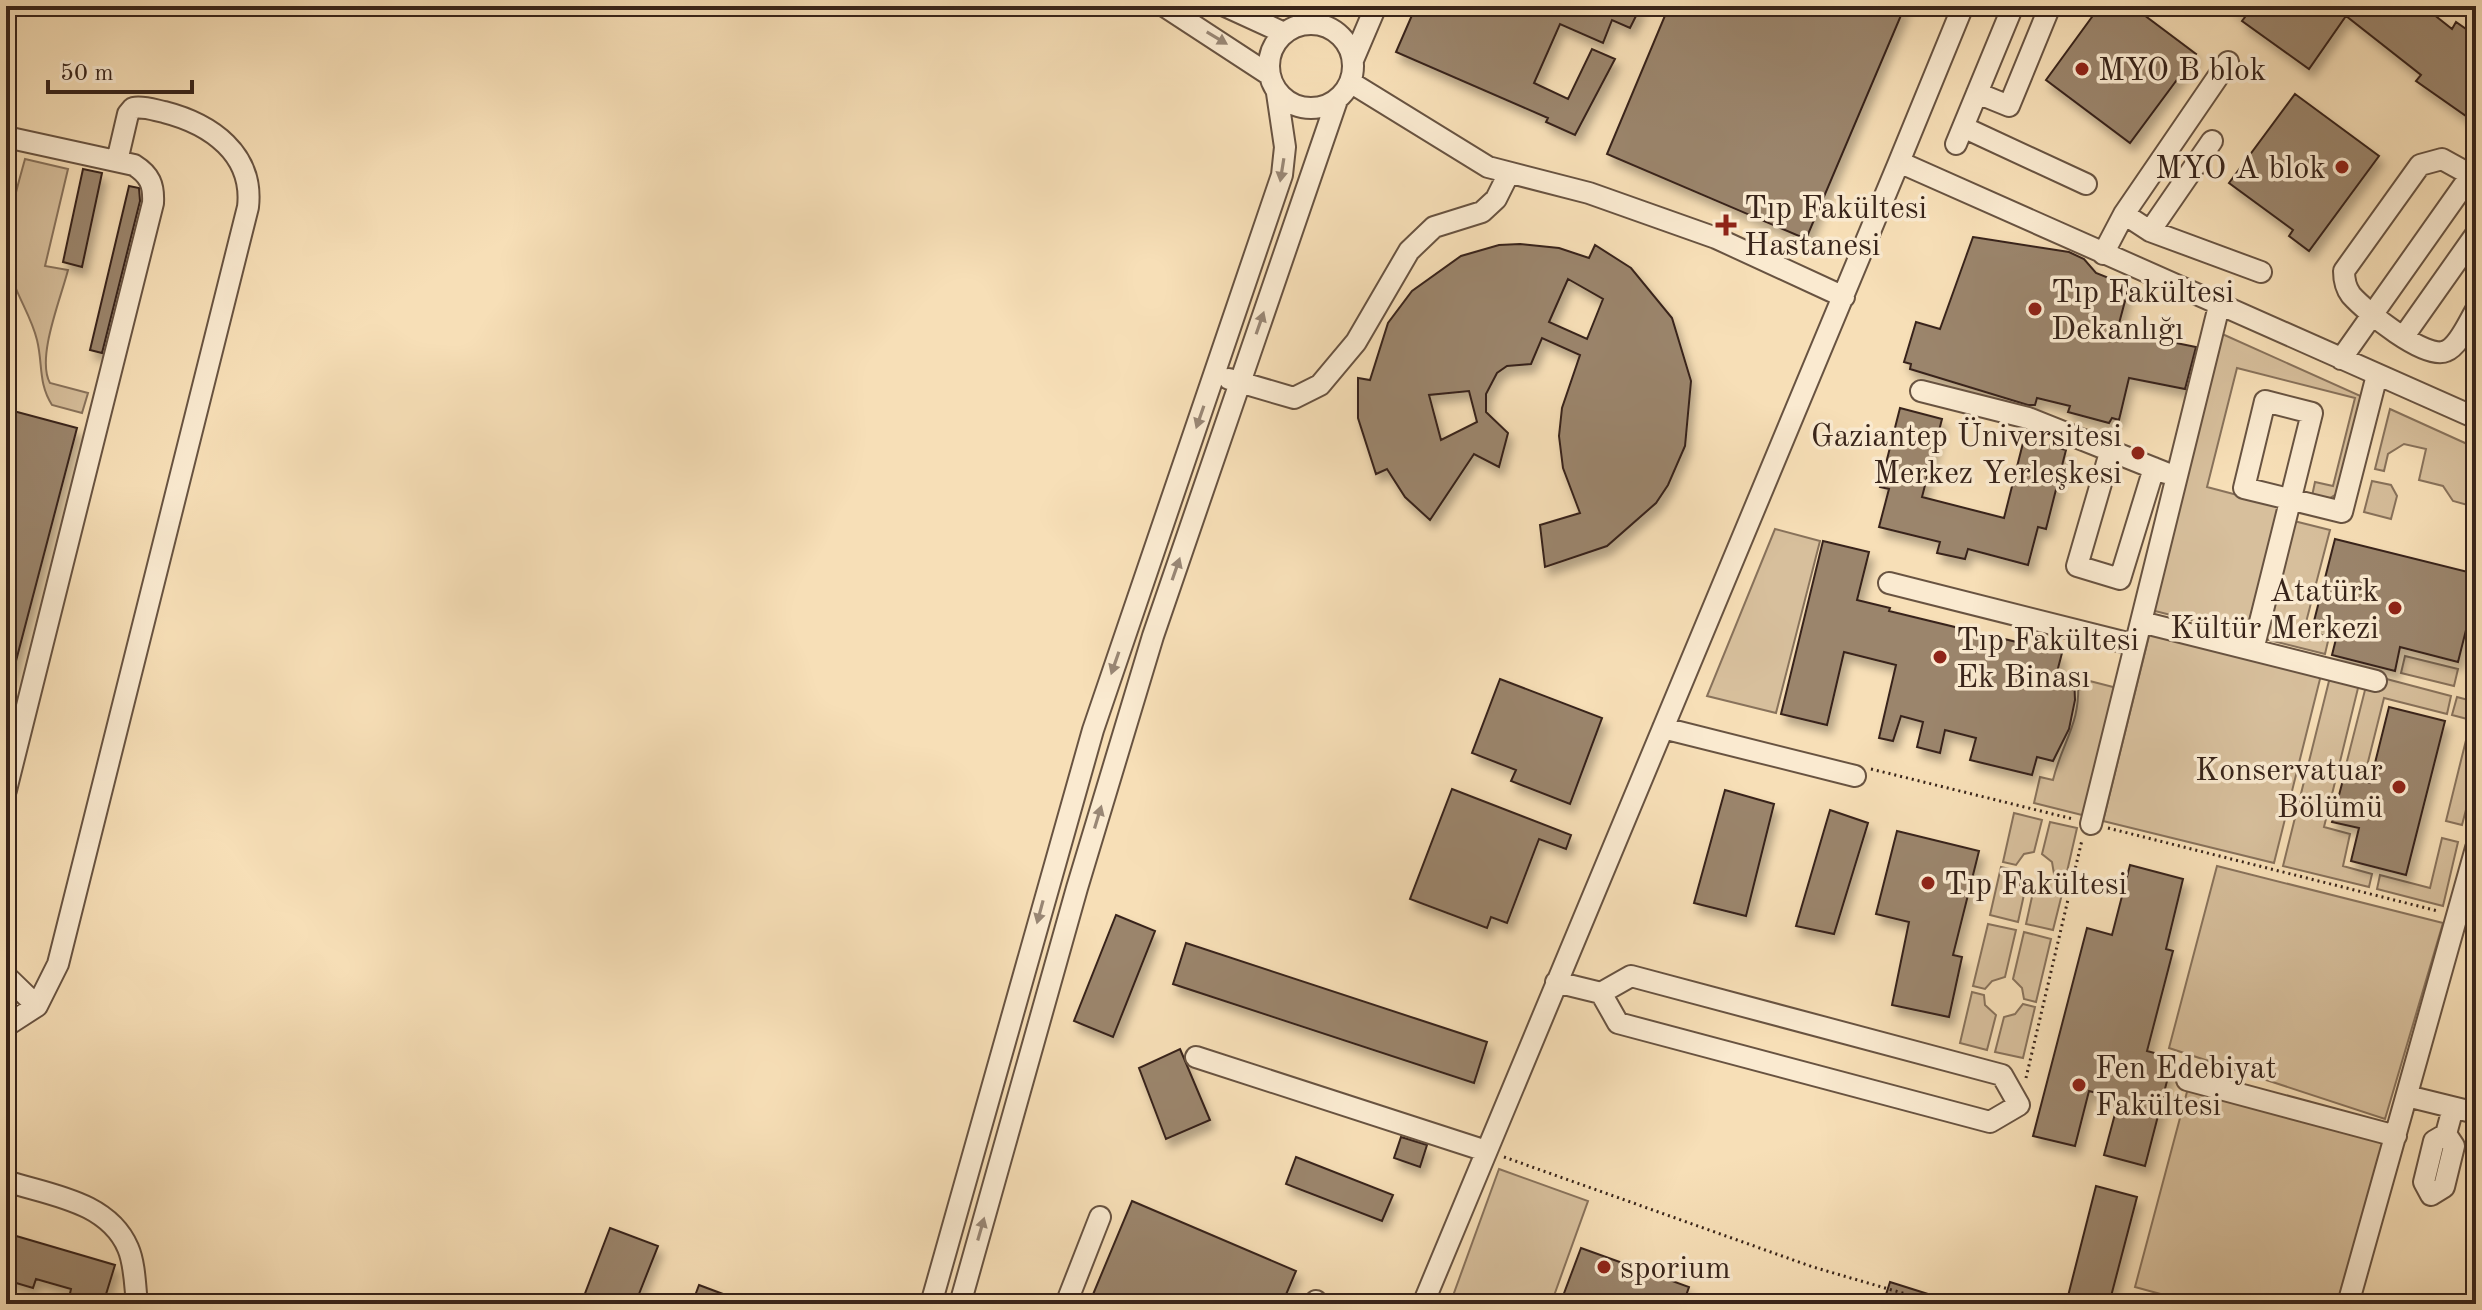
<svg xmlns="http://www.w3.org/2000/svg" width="2482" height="1310" font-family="'Old Standard TT',serif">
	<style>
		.green { fill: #d7bf9c; stroke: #88725b; stroke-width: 2 }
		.building { fill: #9b856c; stroke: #38241a; stroke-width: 2; fill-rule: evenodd; filter: url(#shadow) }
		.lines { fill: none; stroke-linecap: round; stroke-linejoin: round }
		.minor-casing { stroke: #685341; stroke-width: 24 }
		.path { stroke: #38241a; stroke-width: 3; stroke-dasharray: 2 4; stroke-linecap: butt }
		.minor { stroke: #faead0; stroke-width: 20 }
		.oneway { fill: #998775 }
		.poi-dot { fill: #8f2418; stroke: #faead0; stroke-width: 3 }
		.labels { text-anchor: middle; stroke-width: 7; stroke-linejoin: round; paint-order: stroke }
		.poi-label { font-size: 32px; fill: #38241a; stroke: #faead0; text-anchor: start }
	</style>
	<defs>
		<filter id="shadow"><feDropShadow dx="4.5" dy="8" stdDeviation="4" flood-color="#0004"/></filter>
	</defs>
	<rect width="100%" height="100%" fill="#f7dfb7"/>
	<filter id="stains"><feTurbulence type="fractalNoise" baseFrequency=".0025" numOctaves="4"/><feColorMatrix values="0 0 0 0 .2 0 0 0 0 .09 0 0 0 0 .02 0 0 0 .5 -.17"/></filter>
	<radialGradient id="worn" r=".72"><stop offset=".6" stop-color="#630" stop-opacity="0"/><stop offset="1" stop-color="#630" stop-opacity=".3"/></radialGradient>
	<path class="green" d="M 25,159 L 68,169 L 45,266 L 68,270 C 61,298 36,358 50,383 L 88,393 L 82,413 L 52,405 C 38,383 43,364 37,340 C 32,319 20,301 13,281 C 0,241 14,199 25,159 Z
		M 2220,333 L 2365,398 L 2341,491 L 2327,500 L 2312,496 L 2315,482 L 2333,486 L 2355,398 L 2237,368 L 2207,487 L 2279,506 L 2246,634 L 2151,610 Z
		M 2390,409 L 2476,448 L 2476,503 L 2471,506 L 2453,501 L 2443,486 L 2419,480 L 2426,449 L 2404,444 L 2388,454 L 2384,471 L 2375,469 Z
		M 2372,481 L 2391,485 L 2397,496 L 2391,519 L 2364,512 Z
		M 2294,521 L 2330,530 L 2304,630 L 2329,637 L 2325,654 L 2265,639 Z
		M 1775,529 L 1820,541 L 1776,713 L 1707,696 Z
		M 2150,632 L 2321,675 L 2274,863 L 2103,821 Z
		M 2405,656 L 2458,669 L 2454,686 L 2401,673 Z
		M 2330,677 L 2359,684 L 2324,827 L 2350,834 L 2343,866 L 2372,874 L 2369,887 L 2283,866 Z
		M 2379,677 L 2451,696 L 2447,714 L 2384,698 L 2365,774 L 2345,769 L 2366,686 Z
		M 2078,678 L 2117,688 L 2086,816 L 2034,803 L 2040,777 L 2053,780 C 2063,739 2081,725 2078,678 Z
		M 2457,697 L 2476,702 L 2476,771 L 2462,825 L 2446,821 L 2471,720 L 2452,715 Z
		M 2014,813 L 2042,820 L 2034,852 L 2024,854 L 2016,865 L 2003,862 Z
		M 2050,822 L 2077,828 L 2066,876 L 2054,874 L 2052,862 L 2042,854 Z
		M 2442,838 L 2458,842 L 2443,906 L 2377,889 L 2380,875 L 2430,888 Z
		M 2217,866 L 2443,923 L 2385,1119 L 2169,1048 Z
		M 2001,867 L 2014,870 L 2017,882 L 2025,890 L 2018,922 L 1990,915 Z
		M 2053,879 L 2065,882 L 2053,930 L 2026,924 L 2033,892 L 2043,890 Z
		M 1988,924 L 2016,930 L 2005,977 L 1992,981 L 1985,989 L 1973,986 Z
		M 2024,932 L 2051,939 L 2036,1002 L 2024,999 L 2022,988 L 2013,979 Z
		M 1972,992 L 1984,995 L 1985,1005 L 1996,1015 L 1987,1050 L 1960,1043 Z
		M 2023,1004 L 2035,1007 L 2023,1058 L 1995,1052 L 2004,1017 L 2015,1014 Z
		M 2188,1088 L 2384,1140 L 2337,1304 L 2197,1304 L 2135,1287 Z
		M 1499,1169 L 1588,1201 L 1551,1304 L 1450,1304 Z"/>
	<path class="building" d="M 1416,6 L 1641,6 L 1630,28 L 1612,20 L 1603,43 L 1560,24 L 1534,83 L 1568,99 L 1592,49 L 1615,59 L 1575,135 L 1546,122 L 1548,118 L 1396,52 Z
		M 1669,6 L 1905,6 L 1806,239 L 1607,154 Z
		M 2100,6 L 2132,6 L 2196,54 L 2130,143 L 2046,80 Z
		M 2230,6 L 2423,6 L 2452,29 L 2456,22 L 2476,36 L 2476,123 L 2416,81 L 2421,75 L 2346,16 L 2309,69 L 2242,21 L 2245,17 Z
		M 2295,94 L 2379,156 L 2309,251 L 2289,236 L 2293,230 L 2229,183 Z
		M 83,169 L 102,173 L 82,267 L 63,262 Z
		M 129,186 L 139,188 L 140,201 L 102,353 L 90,350 Z
		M 1973,237 L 2069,252 L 2084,259 L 2096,273 L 2129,286 L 2117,331 L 2196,347 L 2185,389 L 2129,378 L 2119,420 L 2112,418 L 2109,423 L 2068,412 L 2070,406 L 2037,398 L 2035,405 L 2028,405 L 1910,369 L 1911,364 L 1904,362 L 1916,322 L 1940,329 Z
		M 1520,244 L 1559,248 L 1589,258 L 1595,245 L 1631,268 L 1672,318 L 1691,381 L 1685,446 L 1668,485 L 1656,503 L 1607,546 L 1545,567 L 1540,525 L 1580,513 L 1563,468 L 1559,436 L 1562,408 L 1580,355 L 1542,338 L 1531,364 L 1507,366 L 1497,373 L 1486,394 L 1486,412 L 1508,433 L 1499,467 L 1474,454 L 1430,520 L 1405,497 L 1387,469 L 1376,474 L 1358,418 L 1358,378 L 1370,380 L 1388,323 L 1412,291 L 1461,256 L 1499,245 ZM 1568,279 L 1603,299 L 1587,339 L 1549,322 ZM 1469,391 L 1477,422 L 1441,440 L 1429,395 Z
		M 1900,408 L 1942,419 L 1922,497 L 2004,518 L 2024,439 L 2066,450 L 2046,529 L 2038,527 L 2028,565 L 1968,549 L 1965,559 L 1937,553 L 1940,542 L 1879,527 L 1889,489 L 1880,487 Z
		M 6,409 L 77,428 L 11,680 L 6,679 Z
		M 2335,539 L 2476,574 L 2476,590 L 2458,662 L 2400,647 L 2395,671 L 2332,655 L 2338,631 L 2313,625 Z
		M 1823,541 L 1869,552 L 1857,600 L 1890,608 L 1889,611 L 2062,653 L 2057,672 L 2074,676 L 2075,700 L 2069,729 L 2053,761 L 2037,757 L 2032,775 L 1970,760 L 1976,738 L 1945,730 L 1940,753 L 1917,747 L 1923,722 L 1901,716 L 1893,741 L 1879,738 L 1896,665 L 1844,652 L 1827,725 L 1781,714 Z
		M 1500,679 L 1602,718 L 1570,804 L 1511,781 L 1516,770 L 1472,753 Z
		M 2389,707 L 2445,721 L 2406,875 L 2351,861 L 2359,828 L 2332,822 L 2344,776 L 2370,783 Z
		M 1452,789 L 1571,835 L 1566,849 L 1539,839 L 1507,923 L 1491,917 L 1487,928 L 1410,899 Z
		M 1725,790 L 1774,804 L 1746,916 L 1694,903 Z
		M 1830,810 L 1868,823 L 1834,934 L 1796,926 Z
		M 1897,831 L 1979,851 L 1953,955 L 1962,957 L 1949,1017 L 1892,1005 L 1909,922 L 1876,914 Z
		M 2130,865 L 2183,879 L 2166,949 L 2173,951 L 2147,1051 L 2173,1058 L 2145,1166 L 2104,1155 L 2119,1099 L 2089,1091 L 2075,1146 L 2033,1136 L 2087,928 L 2112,935 Z
		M 1116,915 L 1155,931 L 1113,1037 L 1074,1021 Z
		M 1186,943 L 1487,1042 L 1474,1083 L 1173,984 Z
		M 1180,1049 L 1210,1120 L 1166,1139 L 1139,1068 Z
		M 1401,1137 L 1427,1145 L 1420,1167 L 1394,1158 Z
		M 1296,1157 L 1393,1195 L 1382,1221 L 1286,1184 Z
		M 2096,1186 L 2137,1197 L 2109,1304 L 2066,1304 Z
		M 1132,1201 L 1296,1271 L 1282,1304 L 1089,1304 Z
		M 610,1228 L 658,1246 L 635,1304 L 581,1304 Z
		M 6,1233 L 115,1265 L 103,1304 L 69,1298 L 71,1289 L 36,1279 L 33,1288 L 6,1280 Z
		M 1581,1248 L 1689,1287 L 1683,1304 L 1560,1304 Z
		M 1890,1282 L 1950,1301 L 1949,1304 L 1883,1304 Z
		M 699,1285 L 747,1303 L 746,1304 L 692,1304 Z"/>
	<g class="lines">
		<g class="minor-casing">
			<path id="minor" d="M 1164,6 L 1268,74
				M 1225,6 L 1284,33
				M1269 66a42 42 0 1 1 84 0a42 42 0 1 1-84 0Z
				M 1353,60 L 1376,6
				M 1350,82 L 1488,167 L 1589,193 L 1716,238 L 1844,297
				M 1977,93 L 2009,106 L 2050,6
				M 1963,127 L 2086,184
				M 6,137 L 134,165 C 150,175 154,185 153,203 L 6,790
				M 1956,144 L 2013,6
				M 1899,162 L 1963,6
				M 2471,175 L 2442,159 L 2420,165 L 2344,271 C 2344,280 2345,287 2351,295 C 2365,311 2426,361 2446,351 C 2459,346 2469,321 2476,310
				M 2124,214 L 2150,231 L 2261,272
				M 2150,231 L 2212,141
				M 2103,254 L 2124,214 L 2228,62
				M 2404,336 L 2476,234
				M 2341,359 L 2476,168
				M 1229,379 L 1294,398 L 1320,385 L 1356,342 L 1409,251 L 1434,227 L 1482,212 L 1496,199 L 1509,173
				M 1921,391 L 2028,418 L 2166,473
				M 2111,449 L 2077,566 L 2120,579 L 2154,468
				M 1889,583 L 2135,645
				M 2141,622 L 2376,681
				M 2253,650 L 2312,413 L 2265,401 L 2244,488 L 2342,512 L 2377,375
				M 1663,728 L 1855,776
				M 2091,824 L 2219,306
				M 6,976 L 37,1006
				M 1556,982 L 1601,993 L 1631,976 L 2002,1075 L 2019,1105 L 1990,1122 L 1618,1023 L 1601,993
				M 6,1026 L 37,1006 L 58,964 L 248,207 C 254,154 211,124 164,112 C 154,110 144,106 133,108 L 128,114 L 117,161
				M 1196,1057 L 1486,1151
				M 2187,1080 L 2396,1136
				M 2407,1096 L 2476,1113
				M 2446,1134 L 2434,1141 L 2424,1182 L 2431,1195 L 2444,1187 L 2454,1146 L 2446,1134 L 2453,1108
				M 6,1181 C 49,1195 108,1201 128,1248 C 135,1264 135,1287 137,1304
				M 931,1304 L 1093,730 L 1282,175 L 1285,147 L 1277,93
				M 960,1304 L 1077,888 L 1153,636 L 1337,100
				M 1066,1304 L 1100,1217
				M 1315,1304 L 1316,1301
				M 1423,1304 L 1899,162 L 2476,418
				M 2348,1304 L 2476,848"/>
		</g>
		<path class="path" d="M 1871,769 L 2073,819
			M 2108,828 L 2438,911
			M 2026,1078 L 2082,840
			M 1504,1157 L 1813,1267 L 1940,1304"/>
		<use href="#minor" class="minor"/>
	</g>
	<defs><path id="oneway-solid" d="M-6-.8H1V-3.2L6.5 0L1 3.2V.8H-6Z" transform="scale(2)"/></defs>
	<g class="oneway">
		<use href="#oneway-solid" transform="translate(1217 38) rotate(31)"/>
		<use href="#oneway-solid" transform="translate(1282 170) rotate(99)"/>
		<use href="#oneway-solid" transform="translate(1260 323) rotate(-71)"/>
		<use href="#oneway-solid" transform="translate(1200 417) rotate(109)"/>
		<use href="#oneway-solid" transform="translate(1176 569) rotate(-71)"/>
		<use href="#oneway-solid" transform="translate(1115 663) rotate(109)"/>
		<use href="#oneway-solid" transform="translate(1098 817) rotate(-73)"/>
		<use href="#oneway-solid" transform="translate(1040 912) rotate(105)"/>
		<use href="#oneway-solid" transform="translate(981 1229) rotate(-74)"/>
	</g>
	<g class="poi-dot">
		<circle cx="2082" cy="69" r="8"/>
		<circle cx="2342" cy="167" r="8"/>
		<path d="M1722 213h8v8h8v8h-8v8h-8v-8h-8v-8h8z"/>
		<circle cx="2035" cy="309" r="8"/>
		<circle cx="2138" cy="453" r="8"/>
		<circle cx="2395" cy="608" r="8"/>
		<circle cx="1940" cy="657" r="8"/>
		<circle cx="2399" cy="787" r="8"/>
		<circle cx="1928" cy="883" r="8"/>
		<circle cx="2079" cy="1085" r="8"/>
		<circle cx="1604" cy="1267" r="8"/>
	</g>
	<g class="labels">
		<g class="poi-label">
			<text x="2098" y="80">MYO B blok</text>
			<text x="2326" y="178" text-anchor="end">MYO A blok</text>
			<text x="1744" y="218">Tıp Fakültesi<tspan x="1744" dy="37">Hastanesi</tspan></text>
			<text x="2051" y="302">Tıp Fakültesi<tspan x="2051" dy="37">Dekanlığı</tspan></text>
			<text x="2122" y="446" text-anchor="end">Gaziantep Üniversitesi<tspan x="2122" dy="37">Merkez Yerleşkesi</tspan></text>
			<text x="2379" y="601" text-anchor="end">Atatürk<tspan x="2379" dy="37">Kültür Merkezi</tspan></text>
			<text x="1956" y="650">Tıp Fakültesi<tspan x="1956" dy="37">Ek Binası</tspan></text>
			<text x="2383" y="780" text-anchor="end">Konservatuar<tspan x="2383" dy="37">Bölümü</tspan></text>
			<text x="1944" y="894">Tıp Fakültesi</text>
			<text x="2095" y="1078">Fen Edebiyat<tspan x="2095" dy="37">Fakültesi</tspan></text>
			<text x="1620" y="1278">sporium</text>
		</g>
	</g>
	<rect width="2482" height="1310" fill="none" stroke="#f7dfb7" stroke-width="32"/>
	<rect x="8" y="8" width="2466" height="1294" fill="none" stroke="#38241a" stroke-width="4"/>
	<rect x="16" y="16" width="2450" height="1278" fill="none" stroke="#38241a" stroke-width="2"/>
	<path d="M48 80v12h144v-12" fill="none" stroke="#38241a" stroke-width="4"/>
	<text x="60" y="80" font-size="24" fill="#38241a" stroke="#faead0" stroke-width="6" paint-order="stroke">50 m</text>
	<rect width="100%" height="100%" filter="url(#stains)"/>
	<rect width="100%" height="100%" fill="url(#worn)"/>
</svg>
